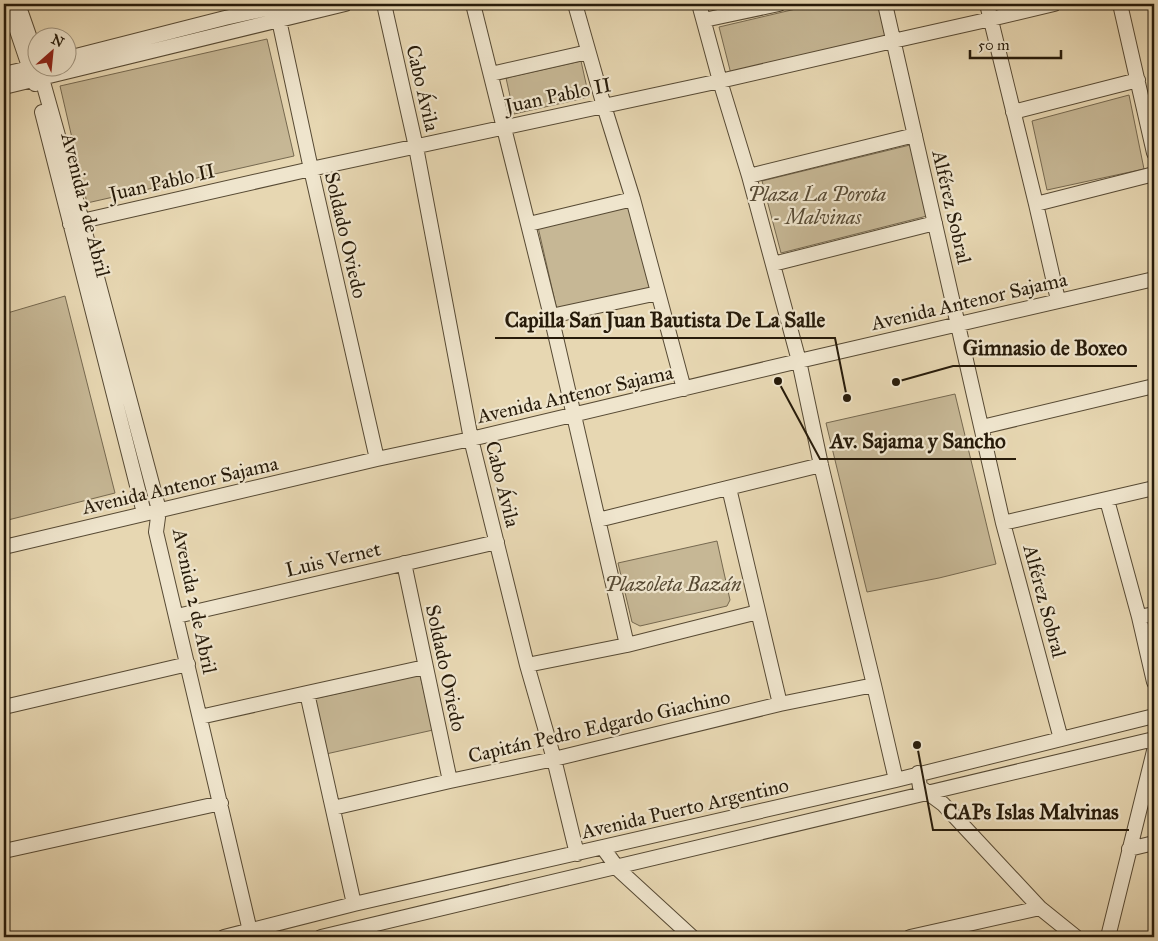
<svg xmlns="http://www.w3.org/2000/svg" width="1158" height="941" font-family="'IM FELL Great Primer',serif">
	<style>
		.green { fill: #c6b795; stroke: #766950 }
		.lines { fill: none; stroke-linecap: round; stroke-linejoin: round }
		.minor-casing { stroke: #574a34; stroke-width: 16 }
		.minor { stroke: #efe5cd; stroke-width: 14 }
		.labels { text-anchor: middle; stroke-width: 4.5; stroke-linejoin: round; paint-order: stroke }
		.street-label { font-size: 20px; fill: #271b0a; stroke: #efe5cd }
		.park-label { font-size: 20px; font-style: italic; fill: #574a34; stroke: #efe5cd }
		.leader { fill: none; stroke: #271b0a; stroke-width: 2 }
		.callout-dot { fill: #271b0a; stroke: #efe5cd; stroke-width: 2 }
		.callout-label { font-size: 21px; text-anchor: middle; font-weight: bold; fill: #271b0a; stroke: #efe5cd; stroke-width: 4.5; stroke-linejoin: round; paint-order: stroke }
	</style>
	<rect width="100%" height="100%" fill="#e7d7b2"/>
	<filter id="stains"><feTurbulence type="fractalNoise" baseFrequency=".004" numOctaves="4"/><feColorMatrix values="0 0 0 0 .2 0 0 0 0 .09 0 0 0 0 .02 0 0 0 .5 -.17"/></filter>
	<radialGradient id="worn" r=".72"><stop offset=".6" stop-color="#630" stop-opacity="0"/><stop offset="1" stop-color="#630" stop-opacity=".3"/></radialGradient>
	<path class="green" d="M 817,4 L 878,4 L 886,36 L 731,74 L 719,27 Z
		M 267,39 L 294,156 L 87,203 L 60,86 Z
		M 581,61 L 589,97 L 514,114 L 506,78 Z
		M 1129,95 L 1144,169 L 1047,190 L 1032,121 Z
		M 910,145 L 927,216 L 781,253 L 762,181 Z
		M 628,206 L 650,288 L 557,310 L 538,227 Z
		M 65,296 L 115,493 L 4,521 L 4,314 Z
		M 955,394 L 996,564 L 939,578 L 867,592 L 826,423 Z
		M 717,541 L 730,600 L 727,606 L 640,626 L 632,622 L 618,563 Z
		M 420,675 L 433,730 L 326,754 L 313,699 Z"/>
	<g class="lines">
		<g class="minor-casing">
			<path id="minor" d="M 8,4 L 35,84
				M 18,4 L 33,47
				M 384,4 L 416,147 L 471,439 L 527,665 L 554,759 L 577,854
				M 473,4 L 551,316 L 627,645
				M 575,4 L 604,106 L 633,199 L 684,389
				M 699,4 L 720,81 L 749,176 L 799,361 L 821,465 L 874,685 L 896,780
				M 885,4 L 1003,523 L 1061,739
				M 987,4 L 1036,204 L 1058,300
				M 1120,4 L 1154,153
				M 279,20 L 311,169 L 377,459
				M 704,20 L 779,4
				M 68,58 L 225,18 L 288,4
				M 39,68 L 82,221 L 159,510 L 156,532 L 250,931 L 258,937
				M 4,74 L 38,66
				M 491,74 L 588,52
				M 4,87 L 345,4
				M 42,112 L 144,513
				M 1013,112 L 1138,80
				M 749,176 L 915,135
				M 1036,204 L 1154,174
				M 70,224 L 82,221 L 311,169 L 720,81 L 893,41 L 991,19 L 1054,4
				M 529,224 L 633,199
				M 773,264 L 935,223
				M 551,316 L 658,293
				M 982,427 L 1154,386
				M 729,488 L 780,704
				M 1107,500 L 1139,617 L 1154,682
				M 598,520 L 821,465
				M 1003,523 L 1154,488
				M 4,547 L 377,459 L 471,439 L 799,361 L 1154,279
				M 404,563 L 450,781
				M 177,616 L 497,542
				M 1139,617 L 1154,614
				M 527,665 L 627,645 L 758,612
				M 307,693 L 354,904
				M 4,707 L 188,664
				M 200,717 L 307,693 L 425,667
				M 918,773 L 920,787 L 943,804 L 1040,908 L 1076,937
				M 333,808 L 450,781 L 554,759 L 780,704 L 874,685
				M 603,848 L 619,870 L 692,937
				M 1129,849 L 1154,843
				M 4,851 L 221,803
				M 224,937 L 354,904 L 896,780 L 1154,716
				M 321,937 L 1154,739
				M 910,937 L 1040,908
				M 1108,937 L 1154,751"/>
		</g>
		<use href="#minor" class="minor"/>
	</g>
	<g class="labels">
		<g class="street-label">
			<text transform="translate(423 88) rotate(77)" y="7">Cabo Ávila</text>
			<text transform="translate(558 95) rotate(-12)" y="7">Juan Pablo II</text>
			<text transform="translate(162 182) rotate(-13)" y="7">Juan Pablo II</text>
			<text transform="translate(86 205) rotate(76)" y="7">Avenida 2 de Abril</text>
			<text transform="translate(952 207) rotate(77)" y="7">Alférez Sobral</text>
			<text transform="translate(346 235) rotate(77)" y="7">Soldado Oviedo</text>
			<text transform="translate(969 301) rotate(-13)" y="7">Avenida Antenor Sajama</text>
			<text transform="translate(575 394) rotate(-13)" y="7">Avenida Antenor Sajama</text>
			<text transform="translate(503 484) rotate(76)" y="7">Cabo Ávila</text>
			<text transform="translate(180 485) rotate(-13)" y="7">Avenida Antenor Sajama</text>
			<text transform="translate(333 559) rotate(-13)" y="7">Luis Vernet</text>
			<text transform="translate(195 601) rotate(78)" y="7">Avenida 2 de Abril</text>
			<text transform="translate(1045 601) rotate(75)" y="7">Alférez Sobral</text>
			<text transform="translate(446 668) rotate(78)" y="7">Soldado Oviedo</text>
			<text transform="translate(599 726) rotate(-13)" y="7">Capitán Pedro Edgardo Giachino</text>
			<text transform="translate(685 808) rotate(-13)" y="7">Avenida Puerto Argentino</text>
		</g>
		<g class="park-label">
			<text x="817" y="201">Plaza La Porota<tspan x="817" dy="23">- Malvinas</tspan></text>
			<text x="673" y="591">Plazoleta Bazán</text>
		</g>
	</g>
	<path class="leader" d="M847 398L835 338H495M896 382L953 366H1137M778 381L820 459H1016M917 745L933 830H1129"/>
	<g class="callout-dot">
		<circle cx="847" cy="398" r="5"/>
		<circle cx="896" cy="382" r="5"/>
		<circle cx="778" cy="381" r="5"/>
		<circle cx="917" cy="745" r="5"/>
	</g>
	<g class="callout-label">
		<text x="665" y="327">Capilla San Juan Bautista De La Salle</text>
		<text x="1045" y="355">Gimnasio de Boxeo</text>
		<text x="918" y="448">Av. Sajama y Sancho</text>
		<text x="1031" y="819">CAPs Islas Malvinas</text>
	</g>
	<rect width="1158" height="941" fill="none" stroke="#e7d7b2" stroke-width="20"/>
	<rect x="5" y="5" width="1148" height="931" fill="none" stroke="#271b0a" stroke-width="2.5"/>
	<rect x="10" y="10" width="1138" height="921" fill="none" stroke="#271b0a"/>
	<g transform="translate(52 52) rotate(27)"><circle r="24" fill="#efe5cd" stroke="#9f947f"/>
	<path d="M0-4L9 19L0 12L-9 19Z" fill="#8f2418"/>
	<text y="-8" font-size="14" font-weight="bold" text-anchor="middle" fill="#271b0a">N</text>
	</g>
	<path d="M970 50v8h91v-8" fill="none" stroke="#271b0a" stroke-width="2.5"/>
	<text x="978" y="50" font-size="15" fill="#271b0a" stroke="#efe5cd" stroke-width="4" paint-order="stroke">50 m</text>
	<rect width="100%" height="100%" filter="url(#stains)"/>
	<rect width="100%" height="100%" fill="url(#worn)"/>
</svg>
